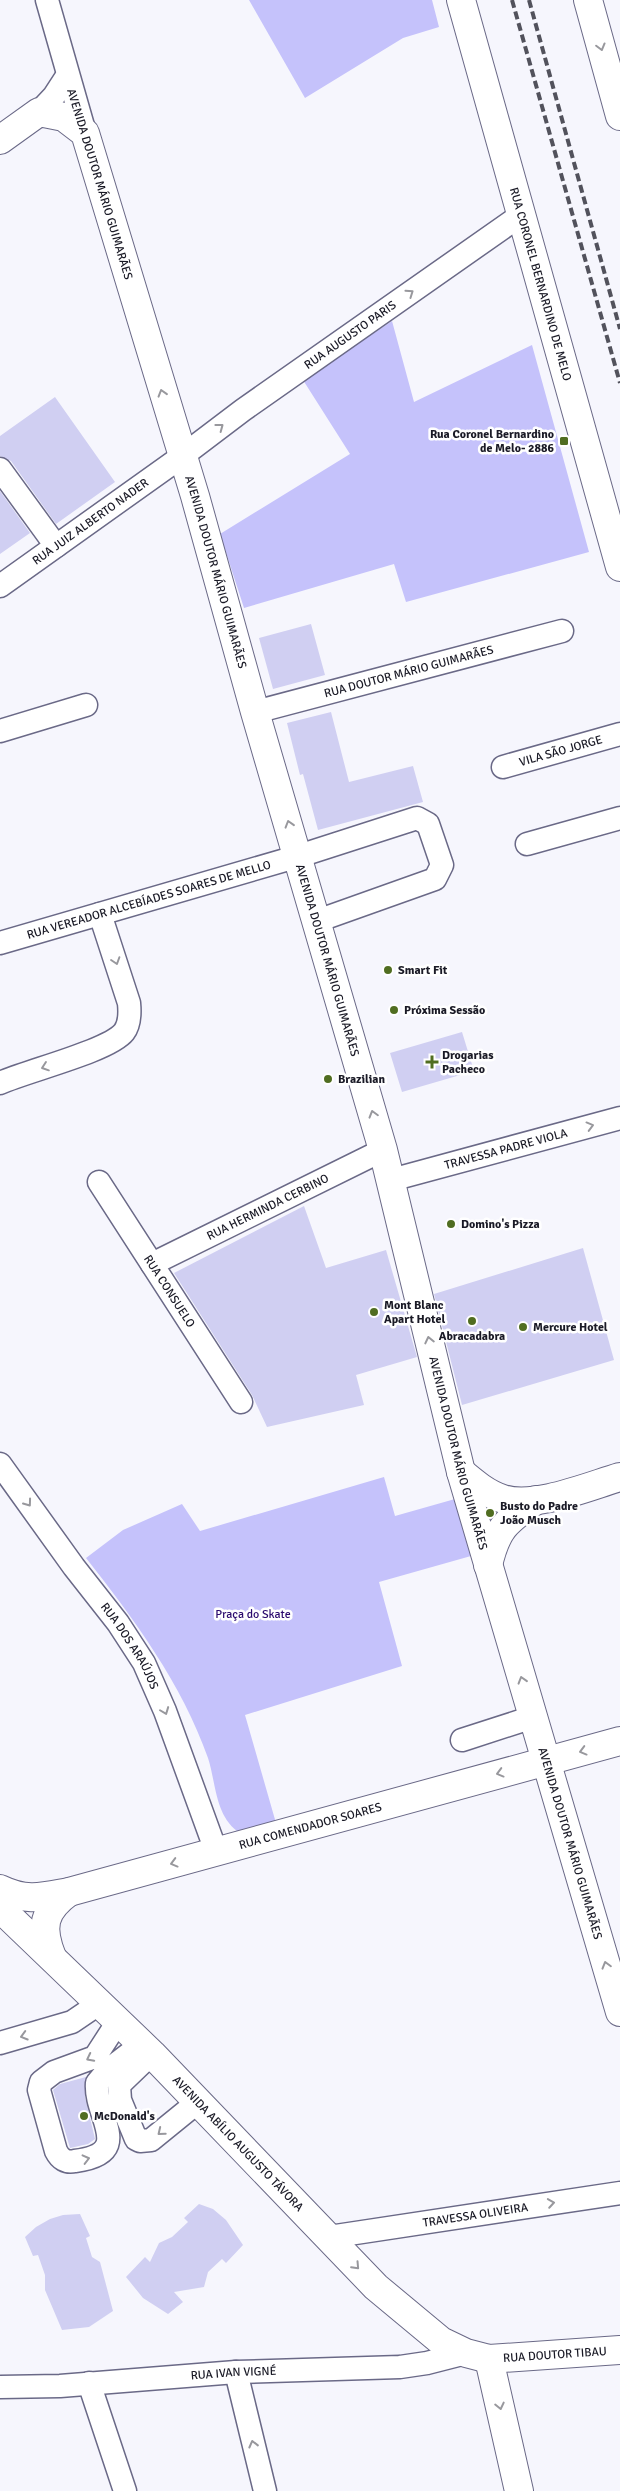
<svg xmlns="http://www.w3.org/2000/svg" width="620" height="2491" font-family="Signika,sans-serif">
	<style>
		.green { fill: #c5c2fb }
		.building { fill: #d0cff2 }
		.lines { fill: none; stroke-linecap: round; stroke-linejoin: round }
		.minor-casing { stroke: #6a6987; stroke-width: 25 }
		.major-casing { stroke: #6a6987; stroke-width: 30 }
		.minor { stroke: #fff; stroke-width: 22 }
		.major { stroke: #fff; stroke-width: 28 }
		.rail { stroke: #52525c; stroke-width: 4; stroke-dasharray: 8 4; stroke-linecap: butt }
		.oneway { stroke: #98989d }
		.poi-dot { fill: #506d21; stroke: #fff; stroke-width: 2 }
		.labels { text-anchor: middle; stroke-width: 5; stroke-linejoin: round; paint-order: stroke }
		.street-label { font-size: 12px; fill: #1a1a26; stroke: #fff }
		.poi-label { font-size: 12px; font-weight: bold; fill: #1a1a26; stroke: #fff; text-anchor: start }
		.park-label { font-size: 12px; fill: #2b0a6e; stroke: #fff }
	</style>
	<rect width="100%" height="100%" fill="#f6f6fd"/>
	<path class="green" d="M 249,0 L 432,0 L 439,27 L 403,38 L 305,98 Z
		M 392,321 L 414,402 L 532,345 L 589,552 L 406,602 L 394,564 L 244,608 L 220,534 L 350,454 L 303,380 Z
		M 384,1477 L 395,1516 L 455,1499 L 471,1556 L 379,1582 L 402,1666 L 245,1715 L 276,1823 L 246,1832 L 237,1831 C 215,1814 216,1783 208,1758 C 182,1684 134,1619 86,1558 L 123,1530 L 182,1504 L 200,1531 Z"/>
	<path class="building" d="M 55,397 L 115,482 L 56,524 L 11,461 L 0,456 L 0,436 Z
		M 0,491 L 30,533 L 0,554 Z
		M 311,624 L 325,675 L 273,689 L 259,638 Z
		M 331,712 L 349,782 L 413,766 L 423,802 L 318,830 L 303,774 L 300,775 L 287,723 Z
		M 462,1032 L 474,1071 L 402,1092 L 390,1053 Z
		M 304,1206 L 326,1268 L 386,1250 L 417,1357 L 356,1375 L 364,1405 L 267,1427 L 252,1395 L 174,1273 Z
		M 583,1248 L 614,1360 L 462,1405 L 434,1294 Z
		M 86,2077 L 85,2097 L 95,2139 L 88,2144 L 70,2148 L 53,2090 L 60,2084 Z
		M 199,2204 L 213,2209 L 226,2220 L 243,2245 L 226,2263 L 222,2259 L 208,2272 L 204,2287 L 174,2292 L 183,2302 L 168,2314 L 143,2298 L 126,2277 L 145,2257 L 150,2262 L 159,2243 L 172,2237 L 188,2222 L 184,2218 Z
		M 80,2214 L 90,2236 L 86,2238 L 92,2257 L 100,2262 L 113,2311 L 89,2327 L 62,2330 L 45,2290 L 45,2275 L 38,2255 L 33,2256 L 25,2237 L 36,2227 L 50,2219 L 63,2215 Z"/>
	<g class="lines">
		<g class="minor-casing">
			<g id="minor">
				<path d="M 47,0 L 85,133"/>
				<path d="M 39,112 L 54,96 L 67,76"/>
				<path d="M 0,469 L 56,546"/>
				<path id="s1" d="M 0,586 L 181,457 L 243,410 L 521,215"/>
				<path id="s2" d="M 255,712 L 562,631"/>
				<path d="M 0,731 L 86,705"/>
				<path id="s3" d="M 503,767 L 620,734"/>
				<path d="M 527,844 L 620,818"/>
				<path id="s4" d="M 0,943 L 299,856 L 417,818 L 428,824 L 442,865 L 435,879 L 317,921"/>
				<path d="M 0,1083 C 26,1071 109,1051 124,1032 C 130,1024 130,1013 129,1003 L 100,914"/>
				<path id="s5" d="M 391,1180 L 620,1118"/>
				<path id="s6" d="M 99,1182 L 241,1402"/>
				<path id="s7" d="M 152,1264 L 383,1150"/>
				<path id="s8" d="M 0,1464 L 74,1567 L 118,1623 L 144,1663 L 165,1711 L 216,1851"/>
				<path d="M 462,1740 L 533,1717"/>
				<path d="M 119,2020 L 95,2057 L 54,2072 L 41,2082 L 39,2090 L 56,2151 C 60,2159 66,2163 75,2161 C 136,2153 94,2117 97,2083 L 107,2071 L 142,2044"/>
				<path d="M 0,2043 L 72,2022 L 100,2003"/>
				<path d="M 145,2060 L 119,2085 L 120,2100 L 136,2139 L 140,2141 L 151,2140 L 199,2101"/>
				<path id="s9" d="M 329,2237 L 620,2193"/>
				<path d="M 236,2372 L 265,2491"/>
				<path d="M 89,2383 L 125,2491"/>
				<path id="s10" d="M 0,2387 L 60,2386 L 236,2372 L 400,2367 L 427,2363 L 466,2353"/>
			</g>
		</g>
		<g class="major-casing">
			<g id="major">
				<path id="s11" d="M 461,0 L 620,567"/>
				<path d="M 588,0 L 620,116"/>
				<path id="s12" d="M 0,140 L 39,112 L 64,117 L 85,133 L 195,496 L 255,712 L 383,1150 L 461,1472 L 620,2012"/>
				<path d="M 461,1472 C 474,1483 487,1494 503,1499 C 535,1509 589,1486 620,1477"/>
				<path d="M 488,1565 C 497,1527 506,1522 536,1500"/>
				<path id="s13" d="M 0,1889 C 27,1902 42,1897 69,1892 L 620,1741"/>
				<path id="s14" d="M 0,1908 L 152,2054 L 376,2287 L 441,2341 L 466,2353 L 489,2359 L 620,2350"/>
				<path d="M 52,1957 C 40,1927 43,1911 69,1892"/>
				<path d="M 489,2359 L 519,2491"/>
			</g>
		</g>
		<use href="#minor" class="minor"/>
		<use href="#major" class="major"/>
		<path class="rail" d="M 512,0 L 620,383
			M 529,0 L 620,329"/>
	</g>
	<defs><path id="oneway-chevron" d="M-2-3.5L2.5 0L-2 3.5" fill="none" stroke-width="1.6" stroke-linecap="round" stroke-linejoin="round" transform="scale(1.25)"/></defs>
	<g class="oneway">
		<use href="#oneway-chevron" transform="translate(601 47) rotate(75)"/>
		<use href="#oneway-chevron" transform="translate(410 293) rotate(-35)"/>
		<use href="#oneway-chevron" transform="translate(162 393) rotate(-107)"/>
		<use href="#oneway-chevron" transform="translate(220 427) rotate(-37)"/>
		<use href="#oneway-chevron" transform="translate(289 824) rotate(-107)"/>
		<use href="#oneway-chevron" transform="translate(116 961) rotate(72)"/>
		<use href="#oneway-chevron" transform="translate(45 1067) rotate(161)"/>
		<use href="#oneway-chevron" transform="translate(373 1114) rotate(-106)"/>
		<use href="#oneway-chevron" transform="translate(590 1126) rotate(-15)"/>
		<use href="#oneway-chevron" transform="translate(429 1340) rotate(-103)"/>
		<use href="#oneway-chevron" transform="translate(28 1503) rotate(54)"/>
		<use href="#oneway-chevron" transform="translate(522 1680) rotate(-107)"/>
		<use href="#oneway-chevron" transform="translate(165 1711) rotate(69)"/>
		<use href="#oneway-chevron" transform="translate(583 1751) rotate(165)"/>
		<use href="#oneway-chevron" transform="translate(500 1773) rotate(165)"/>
		<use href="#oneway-chevron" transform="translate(174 1863) rotate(165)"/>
		<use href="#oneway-chevron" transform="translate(606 1965) rotate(-106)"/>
		<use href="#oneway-chevron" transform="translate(24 2036) rotate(164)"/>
		<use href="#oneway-chevron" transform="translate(90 2058) rotate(153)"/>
		<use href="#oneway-chevron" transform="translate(161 2132) rotate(141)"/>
		<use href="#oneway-chevron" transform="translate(86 2159) rotate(-14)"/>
		<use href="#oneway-chevron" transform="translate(551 2203) rotate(-9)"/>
		<use href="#oneway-chevron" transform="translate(356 2266) rotate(47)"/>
		<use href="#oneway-chevron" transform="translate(500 2406) rotate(77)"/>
		<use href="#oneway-chevron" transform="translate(253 2444) rotate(-104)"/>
	</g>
	<g class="poi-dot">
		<rect x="559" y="436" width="10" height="10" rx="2.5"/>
		<circle cx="388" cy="970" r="5"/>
		<circle cx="394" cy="1010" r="5"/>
		<path d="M429.5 1054.5h5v5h5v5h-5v5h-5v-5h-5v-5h5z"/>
		<circle cx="328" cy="1079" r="5"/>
		<circle cx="451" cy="1224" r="5"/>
		<circle cx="374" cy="1312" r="5"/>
		<circle cx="472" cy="1321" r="5"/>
		<circle cx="523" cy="1327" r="5"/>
		<circle cx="490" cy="1513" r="5"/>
		<circle cx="84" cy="2116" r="5"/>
	</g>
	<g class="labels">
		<g class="street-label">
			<text transform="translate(100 184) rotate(73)" y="4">AVENIDA DOUTOR MÁRIO GUIMARÃES</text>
			<text dy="4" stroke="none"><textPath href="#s11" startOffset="295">RUA CORONEL BERNARDINO DE MELO</textPath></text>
			<text dy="4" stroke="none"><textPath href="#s1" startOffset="431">RUA AUGUSTO PARIS</textPath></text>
			<text dy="4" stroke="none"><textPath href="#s1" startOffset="111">RUA JUIZ ALBERTO NADER</textPath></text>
			<text dy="4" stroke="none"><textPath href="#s12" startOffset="558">AVENIDA DOUTOR MÁRIO GUIMARÃES</textPath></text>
			<text dy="4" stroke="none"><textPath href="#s2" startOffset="159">RUA DOUTOR MÁRIO GUIMARÃES</textPath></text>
			<text dy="4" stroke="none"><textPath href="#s3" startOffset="60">VILA SÃO JORGE</textPath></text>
			<text dy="4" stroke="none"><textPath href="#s4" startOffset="155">RUA VEREADOR ALCEBÍADES SOARES DE MELLO</textPath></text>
			<text dy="4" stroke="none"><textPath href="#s12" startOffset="962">AVENIDA DOUTOR MÁRIO GUIMARÃES</textPath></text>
			<text dy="4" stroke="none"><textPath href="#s5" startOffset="119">TRAVESSA PADRE VIOLA</textPath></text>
			<text dy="4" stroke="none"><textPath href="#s7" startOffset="129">RUA HERMINDA CERBINO</textPath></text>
			<text dy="4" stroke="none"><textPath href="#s6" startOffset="130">RUA CONSUELO</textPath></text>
			<text dy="4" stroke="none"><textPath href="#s12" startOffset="1472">AVENIDA DOUTOR MÁRIO GUIMARÃES</textPath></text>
			<text dy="4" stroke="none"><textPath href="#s8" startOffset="224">RUA DOS ARAÚJOS</textPath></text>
			<text dy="4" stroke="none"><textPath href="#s13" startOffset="321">RUA COMENDADOR SOARES</textPath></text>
			<text dy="4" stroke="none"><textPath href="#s12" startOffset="1878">AVENIDA DOUTOR MÁRIO GUIMARÃES</textPath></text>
			<text dy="4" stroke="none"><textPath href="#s14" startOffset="335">AVENIDA ABÍLIO AUGUSTO TÁVORA</textPath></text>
			<text dy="4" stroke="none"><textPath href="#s9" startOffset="148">TRAVESSA OLIVEIRA</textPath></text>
			<text dy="4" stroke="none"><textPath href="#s14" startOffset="736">RUA DOUTOR TIBAU</textPath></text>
			<text dy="4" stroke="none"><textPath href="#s10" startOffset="234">RUA IVAN VIGNÉ</textPath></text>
		</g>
		<g class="poi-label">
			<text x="554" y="438" text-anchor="end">Rua Coronel Bernardino<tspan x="554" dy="14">de Melo- 2886</tspan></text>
			<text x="398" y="974">Smart Fit</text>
			<text x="404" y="1014">Próxima Sessão</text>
			<text x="442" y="1059">Drogarias<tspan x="442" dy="14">Pacheco</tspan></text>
			<text x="338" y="1083">Brazilian</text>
			<text x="461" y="1228">Domino's Pizza</text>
			<text x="384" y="1309">Mont Blanc<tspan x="384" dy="14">Apart Hotel</tspan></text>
			<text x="533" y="1331">Mercure Hotel</text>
			<text x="472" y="1340" text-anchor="middle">Abracadabra</text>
			<text x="500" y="1510">Busto do Padre<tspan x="500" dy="14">João Musch</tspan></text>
			<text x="94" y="2120">McDonald's</text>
		</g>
		<g class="park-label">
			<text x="253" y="1618">Praça do Skate</text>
		</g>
	</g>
</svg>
